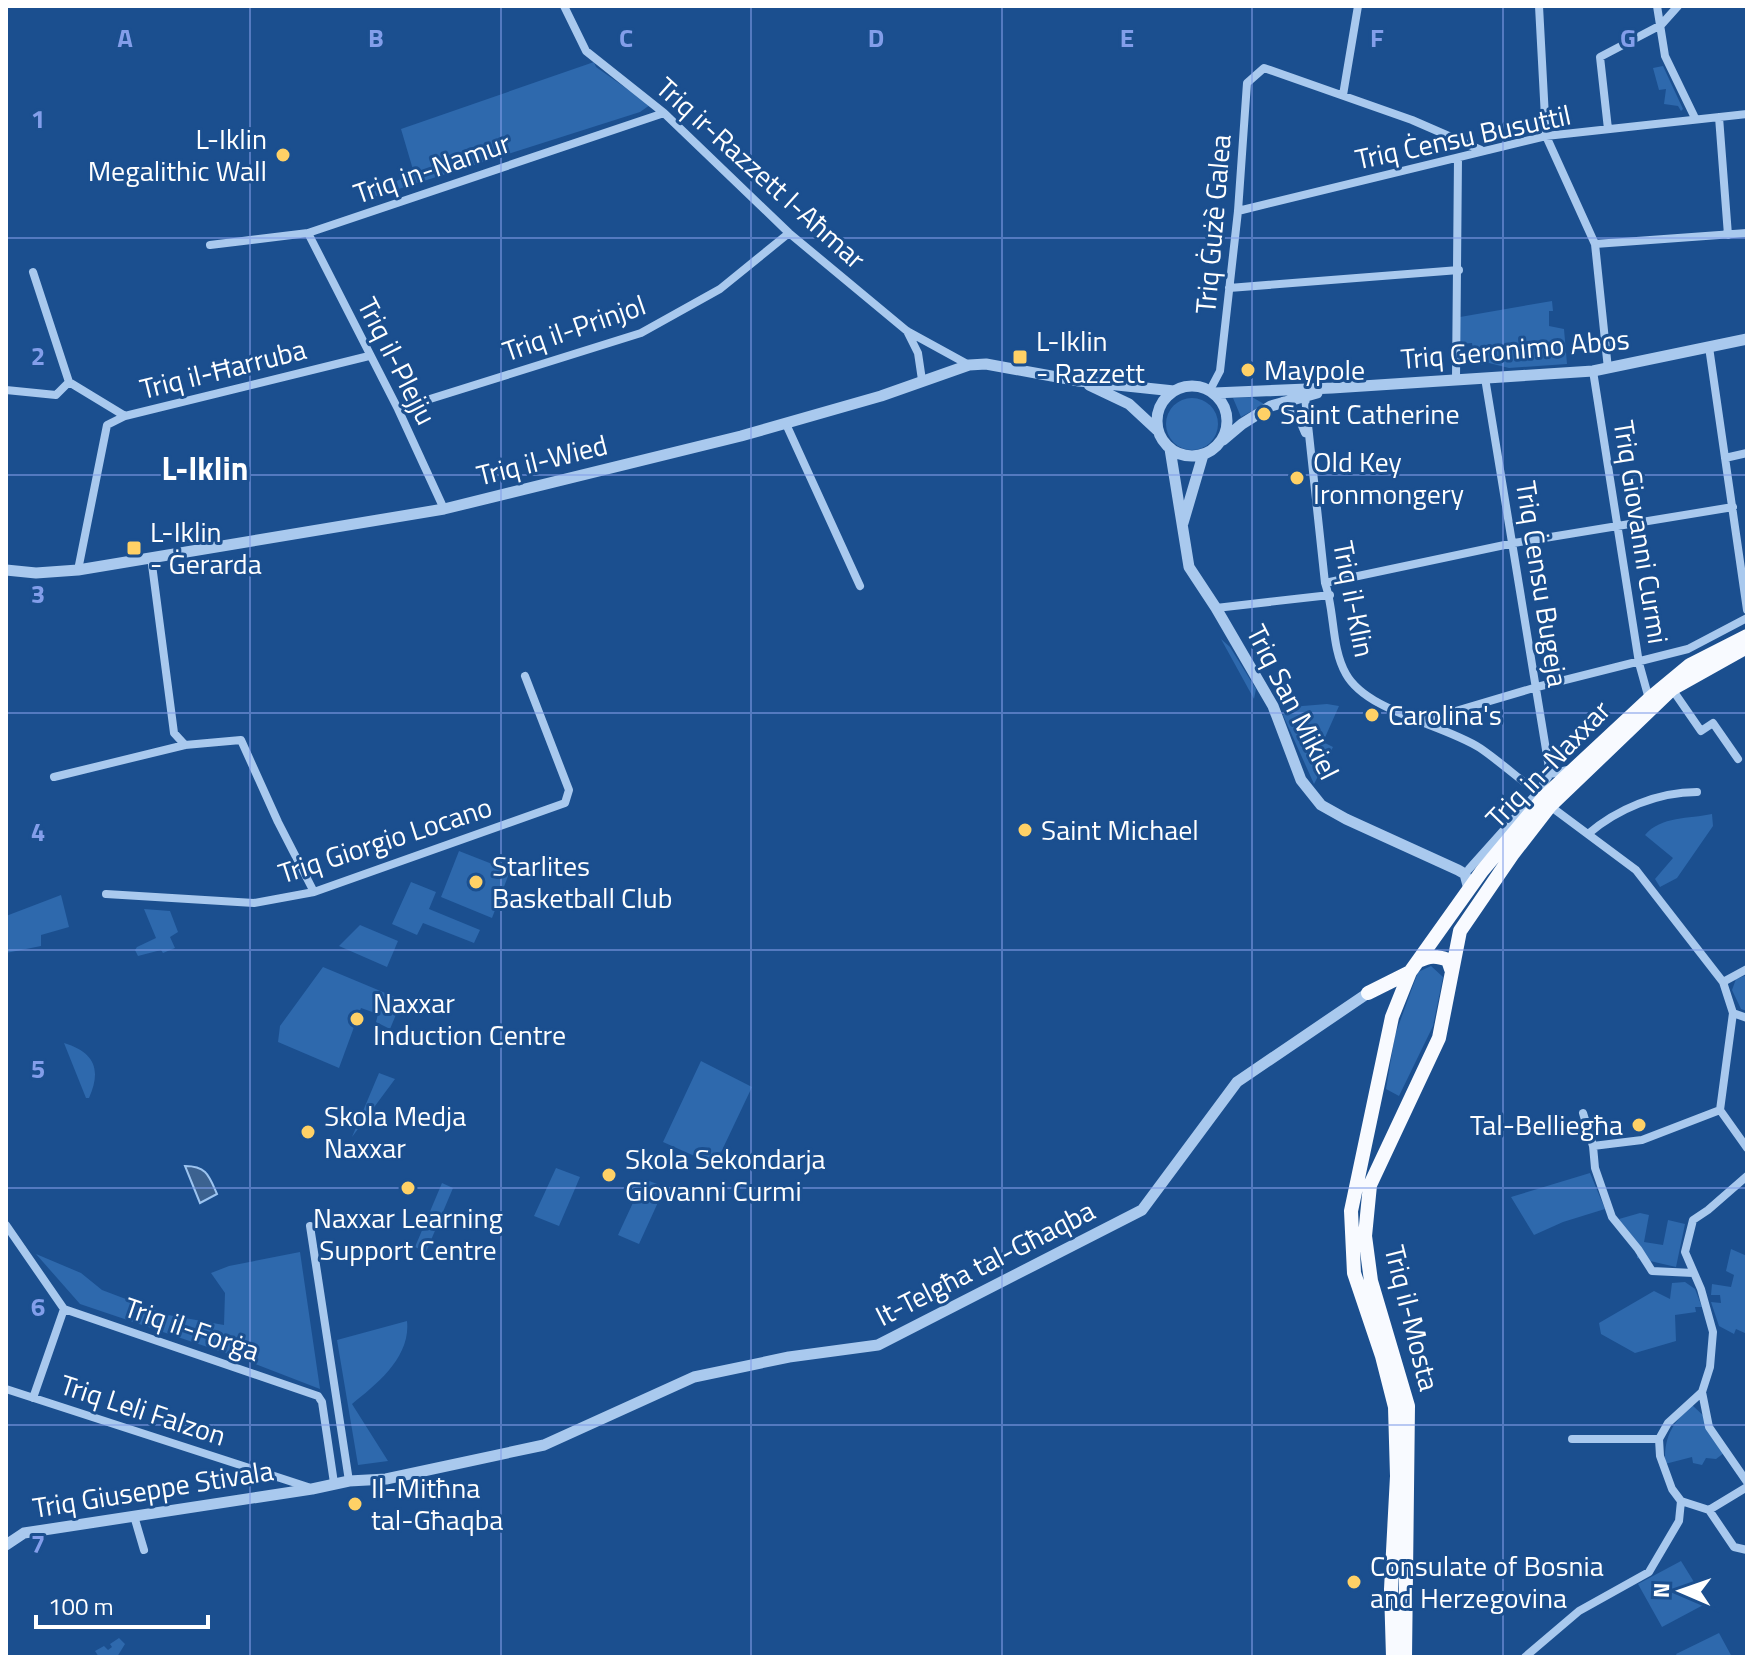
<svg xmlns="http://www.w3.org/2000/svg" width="1753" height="1663" font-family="'Titillium Web',sans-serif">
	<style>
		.green { fill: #2e69ad }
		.water { fill: #3c6290; stroke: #9cc4f0; stroke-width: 2 }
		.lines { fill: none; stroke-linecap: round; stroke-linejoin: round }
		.minor { stroke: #a9c9ee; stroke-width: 8 }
		.tertiary { stroke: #a9c9ee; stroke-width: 11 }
		.trunk { stroke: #f8faff; stroke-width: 14 }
		.grid { fill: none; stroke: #839eea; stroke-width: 2; stroke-opacity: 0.55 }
		.poi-dot { fill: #ffd166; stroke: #1b4f8f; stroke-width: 3 }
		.labels { text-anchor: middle; stroke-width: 6; stroke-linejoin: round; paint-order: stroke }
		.street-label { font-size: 28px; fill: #fff; stroke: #1b4f8f }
		.poi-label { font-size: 28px; fill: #fff; stroke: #1b4f8f; text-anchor: start }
		.quarter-label { font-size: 32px; font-weight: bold; fill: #fff; stroke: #1b4f8f }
		.grid-label { font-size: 26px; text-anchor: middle; font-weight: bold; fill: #839eea; stroke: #1b4f8f; stroke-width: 6; stroke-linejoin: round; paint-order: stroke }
	</style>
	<rect width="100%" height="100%" fill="#1b4f8f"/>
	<path class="green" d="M 594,62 L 596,67 L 650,105 L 640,112 L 361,201 L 360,198 L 414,173 L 401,129 Z
		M 1663,66 L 1683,109 L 1681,111 L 1678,106 L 1664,104 L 1666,89 L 1659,90 L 1653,68 Z
		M 1552,301 L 1553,311 L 1549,311 L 1549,326 L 1564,329 L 1567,364 L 1509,368 L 1489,363 L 1475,366 L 1472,343 L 1460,344 L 1460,317 Z
		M 1252,397 L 1264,404 L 1241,417 L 1233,398 Z
		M1166 424a26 26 0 1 1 52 0a26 26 0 1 1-52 0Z
		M 1221,639 L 1230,647 L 1256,689 L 1254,699 Z
		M 1327,704 L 1339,706 L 1323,742 L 1333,747 L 1314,784 L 1283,715 L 1290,707 Z
		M 1712,814 L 1713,826 L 1677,878 L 1660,887 L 1655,879 L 1673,858 L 1645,835 C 1661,816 1689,819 1712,814 Z
		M 459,851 L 510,871 L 492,918 L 441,897 Z
		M 411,882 L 436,892 L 429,909 L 480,930 L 474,943 L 423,923 L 417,935 L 392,924 Z
		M 61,895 L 69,927 L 41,935 L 41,946 L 6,953 L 6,916 Z
		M 144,909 L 170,911 L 178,932 L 170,937 L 175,948 L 163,953 L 161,950 L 138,956 L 135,950 L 137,947 L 156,938 Z
		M 360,925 L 398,941 L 387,967 L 339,946 Z
		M 1431,966 L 1443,977 L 1433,1026 L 1399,1096 L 1386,1089 L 1395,1035 L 1418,972 Z
		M 323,967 L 402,1000 L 390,1029 L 376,1022 L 378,1014 L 361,1008 L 339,1068 L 278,1042 L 280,1026 Z
		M 1747,975 L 1747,1011 L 1741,1009 L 1732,990 L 1736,979 Z
		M 64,1043 C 94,1052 102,1069 89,1098 L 86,1098 Z
		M 701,1061 L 752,1087 L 715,1165 L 663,1142 Z
		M 379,1073 L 395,1079 L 352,1137 Z
		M 556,1168 L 580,1177 L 559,1226 L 534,1216 Z
		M 1590,1173 L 1605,1209 L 1563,1222 L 1534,1235 L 1511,1197 Z
		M 644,1179 L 665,1187 L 639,1244 L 618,1235 Z
		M 442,1183 L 453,1188 L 426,1252 L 415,1247 Z
		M 1640,1213 L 1649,1215 L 1644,1242 L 1663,1245 L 1668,1220 L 1685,1224 L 1676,1267 L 1637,1258 L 1637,1253 L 1619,1219 Z
		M 1731,1249 L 1747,1256 L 1747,1334 L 1736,1329 L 1734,1334 L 1719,1326 L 1711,1302 L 1721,1303 L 1720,1295 L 1711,1295 L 1712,1284 L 1731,1287 L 1734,1275 L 1726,1271 Z
		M 300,1252 L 320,1389 L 240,1358 L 80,1304 L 36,1254 L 81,1273 L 102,1290 L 168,1315 L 224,1325 L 225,1293 L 211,1273 L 229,1266 Z
		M 1685,1282 L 1695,1289 L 1702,1307 L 1695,1307 L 1696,1312 L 1675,1315 L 1676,1341 L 1635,1353 L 1601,1334 L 1599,1323 L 1654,1291 L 1670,1299 L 1672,1283 Z
		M 407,1321 C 411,1357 377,1384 352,1404 L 388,1461 L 358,1465 L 337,1340 Z
		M 1692,1405 L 1706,1418 L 1724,1453 L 1716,1459 L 1706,1458 L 1702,1465 L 1693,1463 L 1692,1457 L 1665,1464 C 1664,1436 1672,1424 1692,1405 Z
		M 1681,1561 L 1707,1603 L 1662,1627 L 1638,1584 Z
		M 1719,1633 L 1732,1657 L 1678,1657 L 1676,1654 Z
		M 119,1638 L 125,1644 L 117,1657 L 99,1657 L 95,1651 L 104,1646 L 108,1650 L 112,1647 L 110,1644 Z"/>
	<path class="water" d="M 185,1166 C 207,1166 209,1176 217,1194 L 200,1203 Z"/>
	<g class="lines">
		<path class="minor" d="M 564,6 L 586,51 L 664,113 L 789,233 L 907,331 L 969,365
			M 1539,6 L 1546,136 L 1595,244 L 1608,369
			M 1657,6 L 1665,56 L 1695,118
			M 1343,95 L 1358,6
			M 1719,117 L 1728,235
			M 1608,129 L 1600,57 L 1661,25 L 1678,6
			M 1238,211 L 1546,136 L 1747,114
			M 308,233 L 398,409 L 444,509
			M 1595,244 L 1747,233
			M 210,245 L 308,233 L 664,113
			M 33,272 L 69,382
			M 1229,288 L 1459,270
			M 907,331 L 918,353 L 922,380
			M 1709,347 L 1747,610
			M 1593,371 L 1639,663 L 1649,699
			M 1485,378 L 1550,774 L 1572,769
			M 1456,379 L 1458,158
			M 6,390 L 56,395 L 69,382 L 125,416
			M 1210,390 L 1220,371 L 1238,211 L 1247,83 L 1264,68 L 1412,120 L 1481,150
			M 1305,397 L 1325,583 C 1335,611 1331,648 1346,674 C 1367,712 1443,724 1480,748 C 1502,763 1522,782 1544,797
			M 1283,401 L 1297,414 L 1305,433
			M 398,409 L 641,333 L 720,289 L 789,233
			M 786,424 L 860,586
			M 1725,458 L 1747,453
			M 151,557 L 174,733 L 185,745
			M 78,570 L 107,425 L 125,416 L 369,356
			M 1325,583 L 1514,543 L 1733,507
			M 1216,608 L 1330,595
			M 1672,689 L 1701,731 L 1713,723 L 1738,759
			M 1422,721 L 1537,687 L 1688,649 L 1747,618
			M 54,777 L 185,745 L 241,740 L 278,822 L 314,892
			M 1550,806 L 1636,870 L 1723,982 L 1733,1013 L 1720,1110 L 1747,1148
			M 1588,834 C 1617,809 1658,792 1697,792
			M 1469,869 L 1537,793 L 1550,774
			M 106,894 L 254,903 L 314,892 L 565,803 L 569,790 L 525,676
			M 1723,982 L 1747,969
			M 1733,1013 L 1747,1018
			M 1583,1113 L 1593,1146 L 1595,1168 L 1612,1217 L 1638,1249 L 1652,1271 L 1693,1273
			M 1593,1146 L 1642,1140 L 1720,1110
			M 6,1225 L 64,1309 L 318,1396 L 322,1402 L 334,1483
			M 310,1226 L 349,1481
			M 6,1389 L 311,1488
			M 1702,1392 L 1709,1427 L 1747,1482
			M 33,1398 L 64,1309
			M 1572,1439 L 1659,1439
			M 1681,1501 L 1672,1489 L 1660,1456 L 1659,1439 L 1668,1423 L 1702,1392 L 1710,1367 L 1713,1332 L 1701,1289 L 1685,1252 L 1693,1220 L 1708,1210 L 1747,1176
			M 1681,1501 L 1709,1510 L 1734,1547 L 1747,1550
			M 1709,1510 L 1747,1487
			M 134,1516 L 144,1550
			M 1525,1657 L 1579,1611 L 1649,1572 L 1679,1521 L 1681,1501"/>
		<path class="tertiary" d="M 1089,385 L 1129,404 L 1157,430
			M1157 421a35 35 0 1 1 70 0a35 35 0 1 1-70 0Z
			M 1214,393 L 1332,388 L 1593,371 L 1747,339
			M 1223,440 L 1242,424 L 1271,406 L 1317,393
			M 1170,449 L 1189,567 L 1216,608 L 1273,706 L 1301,780 L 1321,805 L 1346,819 L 1458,870 L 1465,874 L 1469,889
			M 1183,523 L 1203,455
			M 6,570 L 36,573 L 78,570 L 444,509 L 741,436 L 881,396 L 969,365 L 986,364 L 1079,381 L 1174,391
			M 6,1545 L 24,1533 L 312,1489 L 349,1481 L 386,1479 L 544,1445 L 694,1377 L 789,1357 L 878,1345 L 1142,1210 L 1237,1082 L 1368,993"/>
		<path class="trunk" d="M 1418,961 C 1430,956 1435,955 1448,960 L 1451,969
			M 1368,993 L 1410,972
			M 1393,1657 L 1391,1589 L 1397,1476 L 1395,1407 L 1382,1356 L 1354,1273 L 1351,1211 L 1392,1017 L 1410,972 L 1482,871 L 1544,797 L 1649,699 L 1690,665 L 1747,636
			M 1405,1657 L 1408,1406 L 1371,1281 L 1365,1236 L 1370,1185 L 1439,1038 L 1460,931 L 1512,855 L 1550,806 L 1672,689 L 1747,647"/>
	</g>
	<path class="grid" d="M 250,6 L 250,1657M 501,6 L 501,1657M 751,6 L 751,1657M 1002,6 L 1002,1657M 1252,6 L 1252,1657M 1503,6 L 1503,1657M 6,238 L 1747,238M 6,475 L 1747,475M 6,713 L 1747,713M 6,950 L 1747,950M 6,1188 L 1747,1188M 6,1425 L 1747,1425"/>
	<g class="poi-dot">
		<circle cx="283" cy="155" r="8"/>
		<rect x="1012" y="349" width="16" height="16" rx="4"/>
		<circle cx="1248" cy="370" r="8"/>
		<circle cx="1264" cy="414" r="8"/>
		<circle cx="1297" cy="478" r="8"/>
		<rect x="126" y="540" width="16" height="16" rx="4"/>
		<circle cx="1372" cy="715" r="8"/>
		<circle cx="1025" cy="830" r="8"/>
		<circle cx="476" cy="882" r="8"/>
		<circle cx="357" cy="1019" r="8"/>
		<circle cx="1639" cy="1125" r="8"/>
		<circle cx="308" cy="1132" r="8"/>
		<circle cx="609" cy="1175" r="8"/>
		<circle cx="408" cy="1188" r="8"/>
		<circle cx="355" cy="1504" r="8"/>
		<circle cx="1354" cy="1582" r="8"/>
	</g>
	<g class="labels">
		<g class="street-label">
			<text transform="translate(1463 137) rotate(-12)" y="10">Triq Ċensu Busuttil</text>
			<text transform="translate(432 168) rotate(-19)" y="10">Triq in-Namur</text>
			<text transform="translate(761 173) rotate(42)" y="10">Triq ir-Razzett l-Aħmar</text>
			<text transform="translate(1213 224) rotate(-85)" y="10">Triq Ġużè Galea</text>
			<text transform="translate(574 328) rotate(-19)" y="10">Triq il-Prinjol</text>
			<text transform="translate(1515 349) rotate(-5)" y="10">Triq Geronimo Abos</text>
			<text transform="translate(397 361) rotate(63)" y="10">Triq il-Plejju</text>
			<text transform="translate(223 369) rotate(-14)" y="10">Triq il-Ħarruba</text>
			<text transform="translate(542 460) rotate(-14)" y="10">Triq il-Wied</text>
			<text transform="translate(1641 532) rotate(81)" y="10">Triq Giovanni Curmi</text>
			<text transform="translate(1542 584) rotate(81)" y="10">Triq Ċensu Bugeja</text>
			<text transform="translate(1354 599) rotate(79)" y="10">Triq il-Klin</text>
			<text transform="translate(1293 702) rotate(63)" y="10">Triq San Mikiel</text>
			<text transform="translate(1548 764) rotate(-46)" y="10">Triq in-Naxxar</text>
			<text transform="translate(385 840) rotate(-18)" y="10">Triq Giorgio Locano</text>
			<text transform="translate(985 1263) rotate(-27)" y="10">It-Telgħa tal-Għaqba</text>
			<text transform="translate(1412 1318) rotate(76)" y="10">Triq il-Mosta</text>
			<text transform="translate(192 1329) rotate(19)" y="10">Triq il-Forġa</text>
			<text transform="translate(143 1410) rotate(18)" y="10">Triq Leli Falzon</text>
			<text transform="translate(153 1489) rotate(-9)" y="10">Triq Giuseppe Stivala</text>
		</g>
		<g class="poi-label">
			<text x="267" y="149" text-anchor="end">L-Iklin<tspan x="267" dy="32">Megalithic Wall</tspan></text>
			<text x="1036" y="351">L-Iklin<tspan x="1036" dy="32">- Razzett</tspan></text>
			<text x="1264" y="380">Maypole</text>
			<text x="1280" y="424">Saint Catherine</text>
			<text x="1313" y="472">Old Key<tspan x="1313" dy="32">Ironmongery</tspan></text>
			<text x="150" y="542">L-Iklin<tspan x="150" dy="32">- Ġerarda</tspan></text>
			<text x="1388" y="725">Carolina's</text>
			<text x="1041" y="840">Saint Michael</text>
			<text x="492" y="876">Starlites<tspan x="492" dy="32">Basketball Club</tspan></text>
			<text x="373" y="1013">Naxxar<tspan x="373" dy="32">Induction Centre</tspan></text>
			<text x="324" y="1126">Skola Medja<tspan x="324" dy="32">Naxxar</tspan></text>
			<text x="1623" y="1135" text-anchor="end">Tal-Belliegħa</text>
			<text x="625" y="1169">Skola Sekondarja<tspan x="625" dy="32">Giovanni Curmi</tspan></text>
			<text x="408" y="1228" text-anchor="middle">Naxxar Learning<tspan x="408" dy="32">Support Centre</tspan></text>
			<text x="371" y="1498">Il-Mitħna<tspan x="371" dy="32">tal-Għaqba</tspan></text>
			<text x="1370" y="1576">Consulate of Bosnia<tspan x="1370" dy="32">and Herzegovina</tspan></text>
		</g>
		<g class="quarter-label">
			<text x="205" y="480">L-Iklin</text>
		</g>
	</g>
	<g class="grid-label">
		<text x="125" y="47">A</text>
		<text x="376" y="47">B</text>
		<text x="626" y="47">C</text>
		<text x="876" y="47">D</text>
		<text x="1127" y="47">E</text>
		<text x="1377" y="47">F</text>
		<text x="1628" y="47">G</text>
		<text x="38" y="128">1</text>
		<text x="38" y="365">2</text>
		<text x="38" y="603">3</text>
		<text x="38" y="841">4</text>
		<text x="38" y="1078">5</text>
		<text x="38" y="1316">6</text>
		<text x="38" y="1553">7</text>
	</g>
	<rect width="1753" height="1663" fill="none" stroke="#ffffff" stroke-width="16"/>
	<g transform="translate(1681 1591) rotate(272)" stroke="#1b4f8f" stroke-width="6" paint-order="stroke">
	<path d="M0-6L14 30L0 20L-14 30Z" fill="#ffffff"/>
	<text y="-12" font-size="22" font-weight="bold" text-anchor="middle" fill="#ffffff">N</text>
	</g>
	<path d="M36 1615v12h172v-12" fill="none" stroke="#ffffff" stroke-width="4"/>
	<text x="48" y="1615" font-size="24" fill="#ffffff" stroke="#1b4f8f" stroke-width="6" paint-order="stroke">100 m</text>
</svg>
